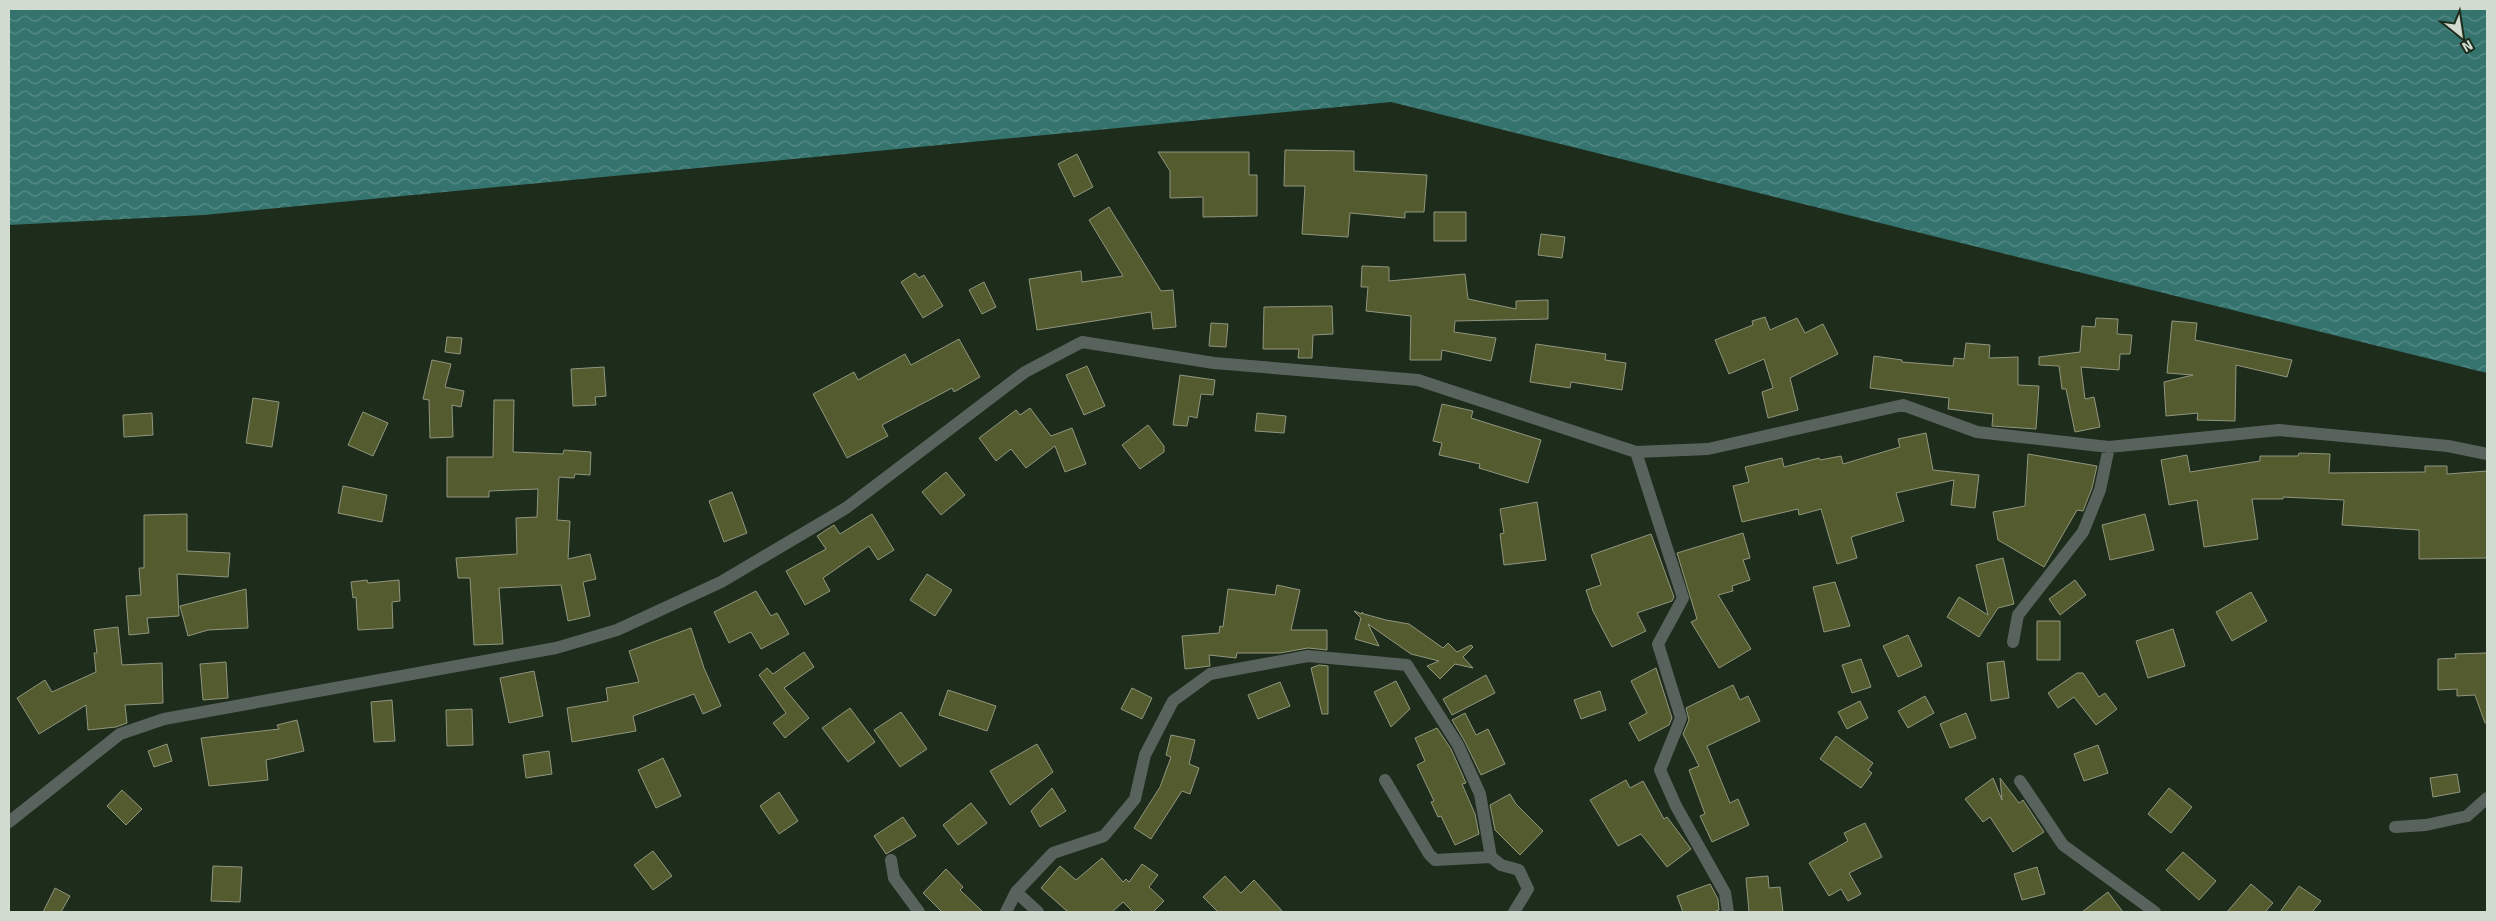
<svg xmlns="http://www.w3.org/2000/svg" width="2496" height="921" font-family="Signika,sans-serif">
	<style>
		.water { fill: url(#water-waves) }
		.building { fill: #545b2f; stroke: #91967e }
		.lines { fill: none; stroke-linecap: round; stroke-linejoin: round }
		.minor { stroke: #59635e; stroke-width: 12 }
	</style>
	<defs>
		<pattern id="water-waves" width="16" height="10" patternUnits="userSpaceOnUse" patternTransform="scale(1.25)"><rect width="16" height="10" fill="#34736e"/><path d="M0 5q4-4 8 0t8 0" fill="none" stroke="#5a8d88"/></pattern>
	</defs>
	<rect width="100%" height="100%" fill="#1e2c1c"/>
	<path class="water" d="M 9,9 L 2487,9 L 2487,373 L 1391,102 L 204,215 L 9,225 Z"/>
	<path class="building" d="M 1285,150 L 1354,151 L 1354,171 L 1427,175 L 1424,212 L 1405,212 L 1405,218 L 1350,213 L 1348,237 L 1302,234 L 1305,186 L 1284,186 Z
		M 1158,152 L 1249,152 L 1249,175 L 1257,175 L 1257,216 L 1203,217 L 1203,197 L 1170,198 L 1170,171 Z
		M 1077,154 L 1093,187 L 1074,197 L 1058,164 Z
		M 1109,207 L 1161,291 L 1173,290 L 1176,327 L 1153,329 L 1151,312 L 1037,330 L 1029,279 L 1081,271 L 1082,282 L 1123,276 L 1089,220 Z
		M 1434,212 L 1466,212 L 1466,241 L 1434,241 Z
		M 1541,234 L 1565,237 L 1562,258 L 1538,255 Z
		M 1362,266 L 1389,267 L 1389,281 L 1465,274 L 1468,299 L 1516,309 L 1516,301 L 1548,300 L 1548,319 L 1455,321 L 1454,332 L 1496,338 L 1491,361 L 1442,350 L 1441,360 L 1410,360 L 1411,316 L 1366,311 L 1368,287 L 1361,287 Z
		M 915,273 L 919,278 L 924,275 L 943,306 L 923,318 L 901,282 Z
		M 984,282 L 996,307 L 982,314 L 969,290 Z
		M 1332,306 L 1333,334 L 1313,335 L 1312,358 L 1298,358 L 1299,349 L 1263,349 L 1264,307 Z
		M 1765,317 L 1770,330 L 1797,318 L 1805,333 L 1823,324 L 1838,354 L 1790,378 L 1798,410 L 1768,418 L 1762,392 L 1773,388 L 1764,359 L 1729,374 L 1715,340 L 1753,325 L 1752,321 Z
		M 2096,318 L 2118,319 L 2117,334 L 2132,335 L 2130,354 L 2120,354 L 2119,370 L 2081,367 L 2085,399 L 2094,397 L 2100,427 L 2075,432 L 2066,389 L 2062,389 L 2059,366 L 2039,365 L 2039,357 L 2080,352 L 2082,326 L 2095,327 Z
		M 2172,321 L 2197,323 L 2195,340 L 2292,360 L 2287,377 L 2236,365 L 2235,421 L 2197,420 L 2198,413 L 2166,416 L 2164,382 L 2193,375 L 2167,373 Z
		M 1211,323 L 1228,324 L 1226,347 L 1209,346 Z
		M 447,337 L 462,338 L 460,354 L 445,352 Z
		M 959,339 L 980,377 L 954,392 L 952,388 L 882,425 L 888,436 L 847,458 L 813,394 L 854,372 L 858,380 L 905,354 L 911,365 Z
		M 1966,343 L 1990,345 L 1989,358 L 2018,357 L 2018,385 L 2039,386 L 2036,429 L 1992,426 L 1993,414 L 1948,409 L 1949,398 L 1870,388 L 1874,356 L 1902,360 L 1902,362 L 1953,366 L 1954,358 L 1964,359 Z
		M 1536,344 L 1606,354 L 1605,360 L 1626,363 L 1622,390 L 1571,382 L 1570,388 L 1530,382 Z
		M 432,360 L 451,364 L 445,387 L 464,391 L 461,407 L 452,405 L 453,437 L 430,438 L 429,400 L 423,399 Z
		M 1087,366 L 1105,406 L 1084,415 L 1066,375 Z
		M 604,367 L 606,396 L 595,397 L 596,405 L 573,406 L 571,369 Z
		M 1180,375 L 1215,380 L 1213,395 L 1201,394 L 1197,418 L 1189,416 L 1187,426 L 1173,425 Z
		M 253,398 L 279,402 L 272,447 L 246,443 Z
		M 494,400 L 514,400 L 513,452 L 563,454 L 564,450 L 591,452 L 590,475 L 575,474 L 574,478 L 559,477 L 557,520 L 570,521 L 568,559 L 590,554 L 596,579 L 583,582 L 590,616 L 568,621 L 561,585 L 499,588 L 503,644 L 474,645 L 470,578 L 458,578 L 456,558 L 517,554 L 516,518 L 537,517 L 538,489 L 489,491 L 489,497 L 447,497 L 447,457 L 493,457 Z
		M 1442,404 L 1473,411 L 1471,418 L 1541,440 L 1528,483 L 1479,468 L 1480,464 L 1439,455 L 1442,443 L 1433,441 Z
		M 1030,408 L 1051,436 L 1072,428 L 1086,464 L 1065,472 L 1055,446 L 1026,468 L 1011,449 L 996,461 L 979,438 L 1016,410 L 1020,415 Z
		M 363,412 L 388,423 L 373,456 L 348,445 Z
		M 152,413 L 153,435 L 124,437 L 123,415 Z
		M 1257,413 L 1286,416 L 1284,433 L 1255,431 Z
		M 1148,425 L 1164,446 L 1164,452 L 1140,469 L 1122,445 Z
		M 1926,433 L 1933,470 L 1979,475 L 1975,508 L 1951,505 L 1954,480 L 1896,493 L 1904,521 L 1851,537 L 1857,558 L 1837,564 L 1821,509 L 1799,515 L 1798,509 L 1742,522 L 1733,486 L 1749,482 L 1745,467 L 1782,458 L 1784,467 L 1819,458 L 1820,460 L 1841,456 L 1843,464 L 1900,447 L 1898,439 Z
		M 2299,453 L 2330,454 L 2329,473 L 2425,472 L 2425,466 L 2447,466 L 2447,474 L 2487,471 L 2487,558 L 2419,559 L 2419,530 L 2342,525 L 2344,500 L 2283,497 L 2283,499 L 2252,499 L 2258,539 L 2204,547 L 2197,500 L 2169,505 L 2161,460 L 2187,455 L 2190,472 L 2260,461 L 2260,456 L 2298,456 Z
		M 2028,454 L 2097,466 L 2092,488 L 2083,511 L 2077,510 L 2044,567 L 1998,540 L 1993,512 L 2025,506 Z
		M 946,472 L 965,495 L 941,515 L 922,492 Z
		M 343,486 L 387,495 L 382,522 L 338,513 Z
		M 732,492 L 747,533 L 724,542 L 709,501 Z
		M 1537,502 L 1546,560 L 1504,565 L 1500,534 L 1504,533 L 1500,509 Z
		M 187,514 L 187,551 L 230,553 L 228,577 L 177,574 L 179,616 L 147,618 L 149,633 L 129,635 L 126,596 L 141,595 L 139,568 L 144,568 L 144,515 Z
		M 872,514 L 894,550 L 878,560 L 869,546 L 823,578 L 830,591 L 805,605 L 786,571 L 826,549 L 817,536 L 826,530 L 834,525 L 840,534 Z
		M 2145,514 L 2154,550 L 2110,560 L 2102,525 Z
		M 1743,533 L 1750,558 L 1743,560 L 1750,580 L 1732,586 L 1733,591 L 1718,595 L 1751,649 L 1719,668 L 1691,622 L 1697,619 L 1677,553 Z
		M 1651,534 L 1674,597 L 1672,601 L 1637,613 L 1646,631 L 1612,647 L 1593,611 L 1586,590 L 1601,585 L 1591,555 Z
		M 2003,558 L 2014,604 L 1998,608 L 1979,637 L 1947,617 L 1959,597 L 1988,615 L 1976,565 Z
		M 927,574 L 952,590 L 935,616 L 910,600 Z
		M 367,580 L 368,583 L 399,580 L 400,601 L 392,602 L 393,628 L 358,630 L 356,597 L 353,598 L 351,582 Z
		M 2075,580 L 2086,595 L 2060,615 L 2049,599 Z
		M 1835,582 L 1850,626 L 1824,632 L 1813,587 Z
		M 1277,585 L 1300,590 L 1291,630 L 1327,630 L 1327,650 L 1308,648 L 1280,653 L 1237,653 L 1236,658 L 1209,655 L 1210,666 L 1185,669 L 1182,636 L 1219,633 L 1220,626 L 1223,627 L 1228,589 L 1275,595 Z
		M 246,589 L 248,628 L 208,630 L 188,636 L 180,606 Z
		M 756,591 L 771,616 L 777,613 L 789,634 L 761,649 L 751,632 L 729,643 L 714,612 Z
		M 2251,592 L 2267,621 L 2232,641 L 2216,612 Z
		M 1354,611 L 1362,614 L 1362,612 L 1364,614 L 1386,620 L 1409,624 L 1443,648 L 1448,643 L 1457,652 L 1471,645 L 1473,647 L 1463,657 L 1473,668 L 1455,664 L 1440,679 L 1427,666 L 1439,661 L 1411,654 L 1368,624 L 1379,646 L 1355,639 L 1361,618 Z
		M 2037,621 L 2060,621 L 2060,660 L 2037,660 Z
		M 118,627 L 122,665 L 162,663 L 163,703 L 125,705 L 127,723 L 116,727 L 88,730 L 86,705 L 39,734 L 17,698 L 45,680 L 52,692 L 96,672 L 94,653 L 97,653 L 94,630 Z
		M 691,628 L 704,668 L 721,706 L 703,714 L 694,694 L 633,716 L 636,731 L 572,742 L 567,708 L 608,701 L 606,688 L 639,682 L 629,651 Z
		M 2173,629 L 2185,666 L 2148,678 L 2136,641 Z
		M 1908,635 L 1922,666 L 1898,677 L 1883,646 Z
		M 804,652 L 814,667 L 784,688 L 809,718 L 785,738 L 773,723 L 786,713 L 759,675 L 767,668 L 773,674 Z
		M 2487,653 L 2487,723 L 2485,723 L 2475,695 L 2457,696 L 2457,689 L 2438,690 L 2438,659 L 2456,658 L 2455,654 Z
		M 1861,659 L 1871,687 L 1852,693 L 1842,665 Z
		M 2004,661 L 2009,698 L 1991,701 L 1987,663 Z
		M 226,662 L 228,698 L 203,700 L 200,664 Z
		M 1319,665 L 1328,666 L 1328,714 L 1322,714 L 1311,668 Z
		M 1656,668 L 1672,718 L 1669,725 L 1639,741 L 1629,723 L 1647,713 L 1631,681 Z
		M 534,671 L 543,716 L 509,723 L 500,678 Z
		M 2077,673 L 2083,673 L 2099,697 L 2105,693 L 2117,709 L 2096,725 L 2074,697 L 2058,708 L 2048,693 Z
		M 1486,675 L 1495,693 L 1452,715 L 1443,699 Z
		M 1396,681 L 1410,709 L 1391,727 L 1374,692 Z
		M 1280,682 L 1290,706 L 1258,719 L 1248,695 Z
		M 1733,685 L 1740,700 L 1748,696 L 1760,721 L 1707,746 L 1730,803 L 1738,799 L 1749,825 L 1712,842 L 1700,816 L 1705,814 L 1689,770 L 1699,766 L 1683,734 L 1689,720 L 1686,708 Z
		M 1132,688 L 1152,698 L 1142,719 L 1121,709 Z
		M 948,690 L 996,706 L 987,731 L 939,715 Z
		M 1600,691 L 1606,710 L 1581,719 L 1574,700 Z
		M 1925,696 L 1934,713 L 1908,728 L 1898,711 Z
		M 392,700 L 395,741 L 374,742 L 371,702 Z
		M 1860,701 L 1868,718 L 1847,729 L 1838,712 Z
		M 850,708 L 875,742 L 848,762 L 822,728 Z
		M 472,709 L 473,745 L 447,746 L 446,710 Z
		M 901,712 L 927,749 L 900,767 L 874,730 Z
		M 1465,713 L 1476,735 L 1488,729 L 1505,764 L 1481,775 L 1465,742 L 1452,720 Z
		M 1966,713 L 1976,738 L 1950,748 L 1940,724 Z
		M 297,720 L 304,751 L 266,760 L 268,780 L 209,786 L 201,738 L 279,729 L 277,725 Z
		M 1437,728 L 1451,749 L 1466,783 L 1462,784 L 1475,814 L 1479,834 L 1455,845 L 1441,816 L 1438,817 L 1431,802 L 1434,801 L 1417,765 L 1425,761 L 1415,738 Z
		M 1171,735 L 1195,740 L 1189,764 L 1199,768 L 1190,794 L 1182,791 L 1151,839 L 1134,828 L 1160,787 L 1171,757 L 1166,755 Z
		M 1836,736 L 1873,763 L 1868,770 L 1872,773 L 1861,788 L 1820,759 Z
		M 167,744 L 172,761 L 154,767 L 148,751 Z
		M 1037,744 L 1053,772 L 1010,805 L 990,771 Z
		M 2098,745 L 2108,773 L 2084,781 L 2074,754 Z
		M 549,751 L 552,774 L 526,778 L 523,755 Z
		M 663,758 L 681,796 L 656,808 L 638,770 Z
		M 2457,774 L 2460,792 L 2433,797 L 2430,778 Z
		M 1993,778 L 2002,800 L 2000,778 L 2019,803 L 2023,800 L 2044,832 L 2013,852 L 1990,817 L 1983,822 L 1965,799 Z
		M 1626,780 L 1630,788 L 1643,781 L 1664,819 L 1667,817 L 1691,849 L 1667,867 L 1641,834 L 1618,846 L 1590,800 Z
		M 1052,788 L 1066,811 L 1040,827 L 1031,811 Z
		M 2169,788 L 2192,807 L 2171,833 L 2148,814 Z
		M 122,790 L 142,809 L 126,825 L 107,806 Z
		M 779,792 L 798,821 L 779,834 L 760,806 Z
		M 1510,794 L 1516,804 L 1543,831 L 1520,855 L 1495,830 L 1490,805 Z
		M 971,803 L 987,823 L 958,845 L 943,825 Z
		M 903,817 L 916,836 L 886,854 L 874,836 Z
		M 1865,823 L 1882,857 L 1849,873 L 1861,894 L 1848,901 L 1841,889 L 1829,896 L 1809,863 L 1848,841 L 1844,833 Z
		M 653,851 L 672,876 L 653,890 L 634,865 Z
		M 2183,852 L 2216,881 L 2199,900 L 2166,870 Z
		M 1102,858 L 1123,882 L 1126,879 L 1129,882 L 1142,864 L 1158,875 L 1149,887 L 1164,901 L 1153,912 L 1133,912 L 1123,902 L 1112,912 L 1068,912 L 1041,888 L 1060,866 L 1076,880 Z
		M 213,866 L 242,867 L 240,902 L 211,901 Z
		M 2037,867 L 2045,894 L 2022,900 L 2014,874 Z
		M 946,869 L 963,887 L 960,890 L 983,912 L 942,912 L 923,893 Z
		M 1225,876 L 1241,893 L 1254,880 L 1283,912 L 1218,912 L 1203,897 Z
		M 1768,876 L 1769,888 L 1780,887 L 1783,912 L 1749,912 L 1746,878 Z
		M 1710,884 L 1718,899 L 1719,910 L 1713,912 L 1683,912 L 1677,896 Z
		M 2251,884 L 2273,903 L 2265,912 L 2227,912 Z
		M 2299,886 L 2321,901 L 2312,912 L 2280,912 Z
		M 55,888 L 70,896 L 61,912 L 43,912 Z
		M 2108,892 L 2123,912 L 2082,912 Z"/>
	<g class="lines">
		<path class="minor" d="M 1636,452 L 1683,598 L 1658,644 L 1681,718 L 1660,770 L 1676,806 L 1725,893 L 1728,912
			M 2013,642 L 2018,615 L 2083,532 L 2100,490 L 2109,447
			M 1385,780 L 1429,854 L 1435,860 L 1491,857 L 1501,865 L 1519,870 L 1528,889 L 1514,912
			M 2020,781 L 2063,845 L 2155,912
			M 9,822 L 120,734 L 164,719 L 556,648 L 617,630 L 721,582 L 846,508 L 1025,372 L 1082,342 L 1214,363 L 1418,380 L 1636,452 L 1708,449 L 1903,405 L 1977,432 L 2109,447 L 2279,430 L 2448,446 L 2487,454
			M 2395,827 L 2426,825 L 2467,816 L 2487,798
			M 891,860 L 894,878 L 919,912
			M 1006,912 L 1016,892
			M 1038,912 L 1016,892 L 1053,853 L 1104,836 L 1135,799 L 1145,755 L 1173,701 L 1210,674 L 1308,656 L 1407,665 L 1458,745 L 1480,794 L 1491,857"/>
	</g>
	<rect width="2496" height="921" fill="none" stroke="#d2dbd0" stroke-width="20"/>
	<g transform="translate(2461 35) rotate(150)" stroke="#1e2c1c" stroke-width="4" paint-order="stroke">
	<path d="M0-4L9 19L0 12L-9 19Z" fill="#d2dbd0"/>
	<text y="-8" font-size="14" font-weight="bold" text-anchor="middle" fill="#d2dbd0">N</text>
	</g>
</svg>
